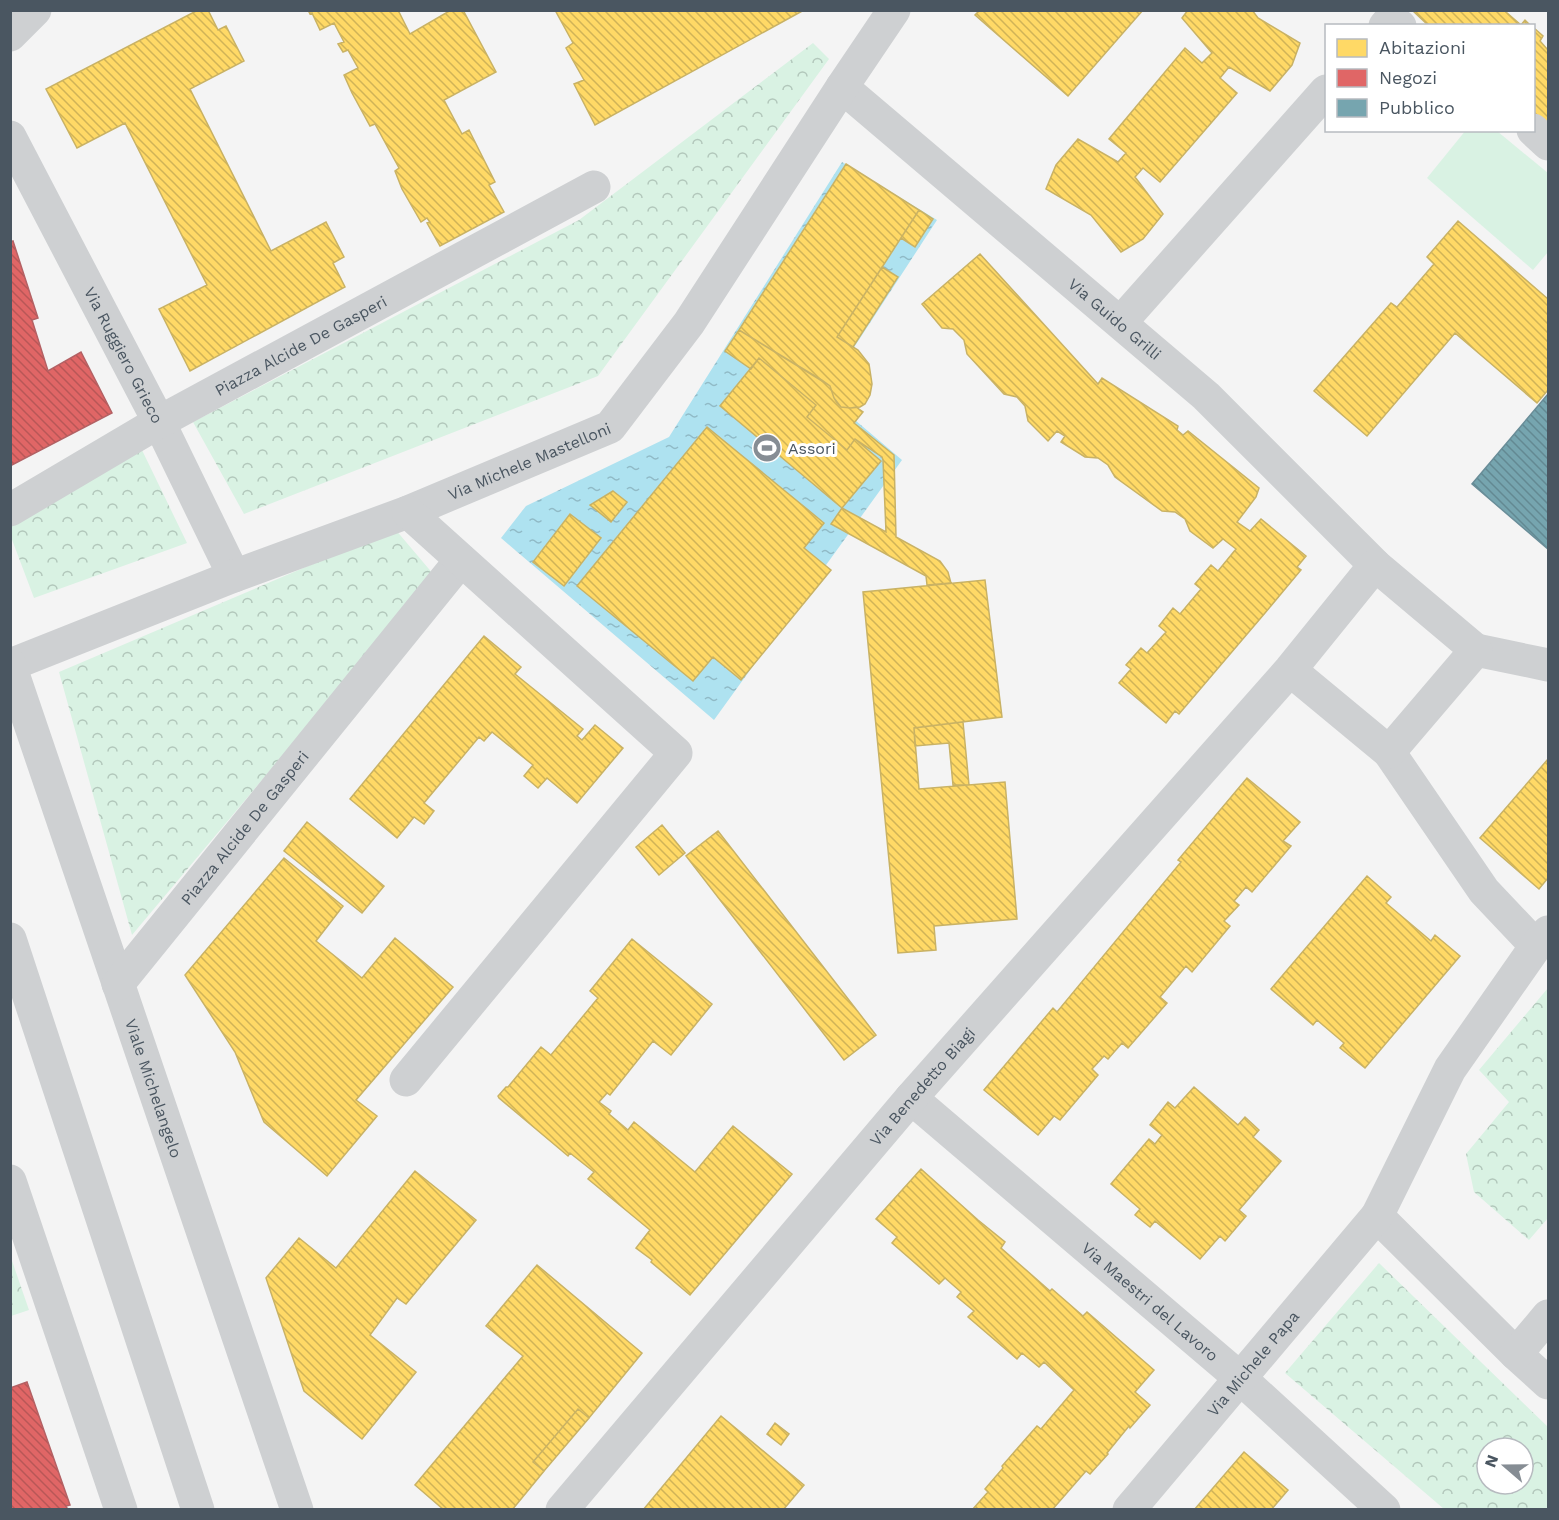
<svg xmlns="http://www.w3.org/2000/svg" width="1559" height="1520" font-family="'Work Sans',sans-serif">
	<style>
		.park { fill: url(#park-crowns); fill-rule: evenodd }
		.pitch { fill: #d9f2e3 }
		.water { fill: url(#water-ripples) }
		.homes { fill: url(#homes-back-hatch); stroke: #c9b264; stroke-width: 1.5 }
		.shops { fill: url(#shops-back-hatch); stroke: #b36164; stroke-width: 1.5 }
		.public { fill: url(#public-back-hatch); stroke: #698d98; stroke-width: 1.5 }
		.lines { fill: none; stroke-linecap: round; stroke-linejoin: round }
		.minor { stroke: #ced0d2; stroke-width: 33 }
		.labels { text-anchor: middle; stroke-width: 6; stroke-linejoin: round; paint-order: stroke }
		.street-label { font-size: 16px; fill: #4a5661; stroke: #fff }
		.poi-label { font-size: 16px; fill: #4a5661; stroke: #fff; text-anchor: start }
	</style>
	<defs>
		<pattern id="park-crowns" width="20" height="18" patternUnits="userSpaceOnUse" patternTransform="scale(1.5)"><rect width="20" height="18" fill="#d9f2e3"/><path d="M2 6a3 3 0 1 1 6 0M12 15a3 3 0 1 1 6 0" fill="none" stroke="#b2c7bb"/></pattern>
		<pattern id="water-ripples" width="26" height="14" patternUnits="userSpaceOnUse" patternTransform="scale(1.5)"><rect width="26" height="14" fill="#aee2f0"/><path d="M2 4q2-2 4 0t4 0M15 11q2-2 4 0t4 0" fill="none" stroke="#90bac6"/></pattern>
		<pattern id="homes-back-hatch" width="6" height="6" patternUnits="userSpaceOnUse" patternTransform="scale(1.5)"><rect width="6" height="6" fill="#ffd966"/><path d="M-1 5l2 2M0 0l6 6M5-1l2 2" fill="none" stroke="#d0b357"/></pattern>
		<pattern id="shops-back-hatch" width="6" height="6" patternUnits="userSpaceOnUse" patternTransform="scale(1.5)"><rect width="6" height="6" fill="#e06666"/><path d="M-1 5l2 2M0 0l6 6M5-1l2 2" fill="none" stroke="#b85757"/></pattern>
		<pattern id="public-back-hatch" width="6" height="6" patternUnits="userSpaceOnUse" patternTransform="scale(1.5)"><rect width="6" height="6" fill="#76a5af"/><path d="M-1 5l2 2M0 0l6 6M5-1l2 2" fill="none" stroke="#638992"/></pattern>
	</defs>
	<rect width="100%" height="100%" fill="#f4f4f4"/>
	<path class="park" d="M 813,43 L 829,59 L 598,376 L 244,514 L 193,422 L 579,220 Z
		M 141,448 L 187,543 L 34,598 L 11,537 L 11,522 Z
		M 395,529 L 434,575 L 132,935 L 59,672 Z
		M 1548,988 L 1548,1218 L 1529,1240 L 1474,1192 L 1466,1154 L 1509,1102 L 1479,1070 Z
		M 10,1255 L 29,1310 L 11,1316 L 10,1316 Z
		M 1379,1263 L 1548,1427 L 1548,1509 L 1444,1509 L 1285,1373 ZM 1487,1448 L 1523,1448 L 1523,1484 L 1487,1484 Z"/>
	<path class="pitch" d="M 1466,130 L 1497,131 L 1548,173 L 1548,252 L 1533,270 L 1427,178 Z"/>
	<path class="water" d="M 842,162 L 937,220 L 851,352 L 855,420 L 902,460 L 714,720 L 501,538 L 526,506 L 669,437 Z"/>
	<path class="homes" d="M 198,10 L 208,10 L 218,30 L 226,26 L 244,61 L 190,89 L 271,251 L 326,222 L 344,257 L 333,263 L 345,287 L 190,371 L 159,309 L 207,285 L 125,123 L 77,148 L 46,89 Z
		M 308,10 L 398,10 L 410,34 L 451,10 L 463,10 L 496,72 L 444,100 L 462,134 L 469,130 L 495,182 L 489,185 L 504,212 L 440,246 L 427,223 L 430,222 L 427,218 L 421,222 L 402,189 L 395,171 L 399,168 L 375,124 L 370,126 L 352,93 L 344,75 L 358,68 L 348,50 L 343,52 L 338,44 L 344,42 L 334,23 L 320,30 L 312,13 L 310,14 Z
		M 555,10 L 804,10 L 595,125 L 574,84 L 584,80 L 566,48 L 573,43 Z
		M 980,10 L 1143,10 L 1068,96 L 975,15 Z
		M 1188,10 L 1252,10 L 1258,18 L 1300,43 L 1292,65 L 1270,91 L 1229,67 L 1220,78 L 1237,93 L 1160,182 L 1143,168 L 1135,177 L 1163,214 L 1143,239 L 1121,252 L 1091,215 L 1046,189 L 1056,165 L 1078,139 L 1118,162 L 1126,153 L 1109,139 L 1185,48 L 1202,63 L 1212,53 L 1182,18 Z
		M 1412,10 L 1507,10 L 1506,12 L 1521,25 L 1525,20 L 1531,26 L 1429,26 Z
		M 1534,28 L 1543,36 L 1540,41 L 1548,50 L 1548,130 L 1534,117 Z
		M 846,164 L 919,210 L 837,337 L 858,350 L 869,364 L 872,384 L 870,395 L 865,404 L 860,407 L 851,408 L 841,407 L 837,403 L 834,398 L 830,386 L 822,380 L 739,330 Z
		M 919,210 L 933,219 L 915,247 L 901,238 Z
		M 1458,221 L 1548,299 L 1548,390 L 1537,403 L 1455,333 L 1367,436 L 1314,391 L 1391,303 L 1397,307 L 1434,264 L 1427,257 Z
		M 980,254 L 1098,384 L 1102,378 L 1178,426 L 1177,430 L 1183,435 L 1188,431 L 1259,488 L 1256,497 L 1237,522 L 1250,531 L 1261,519 L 1306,556 L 1297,567 L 1301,570 L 1265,613 L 1179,714 L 1175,711 L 1166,723 L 1119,683 L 1131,669 L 1126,665 L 1141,648 L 1147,653 L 1166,632 L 1159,626 L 1173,608 L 1180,614 L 1201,589 L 1195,584 L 1211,565 L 1218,571 L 1236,549 L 1223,539 L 1213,548 L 1190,531 L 1185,519 L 1175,512 L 1162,511 L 1115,477 L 1108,465 L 1098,458 L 1085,457 L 1061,442 L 1065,436 L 1057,431 L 1048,441 L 1028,421 L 1025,406 L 1017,397 L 1004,394 L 967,354 L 964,340 L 953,329 L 942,328 L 922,304 Z
		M 882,267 L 898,277 L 853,347 L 837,337 Z
		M 739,330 L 827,384 L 830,386 L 834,398 L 841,407 L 851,408 L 856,407 L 863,412 L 854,423 L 894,455 L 896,537 L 940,561 L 948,572 L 951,583 L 927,585 L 926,576 L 831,524 L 842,508 L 886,532 L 883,460 L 882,457 L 855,439 L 847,450 L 807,417 L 816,405 L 759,358 L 751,369 L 725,351 Z
		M 759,358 L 816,405 L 807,417 L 847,450 L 855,439 L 881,461 L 842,508 L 720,406 Z
		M 707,427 L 824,523 L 804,548 L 831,570 L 741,680 L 713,657 L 693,681 L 577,586 Z
		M 613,491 L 627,502 L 611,522 L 590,505 Z
		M 570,514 L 601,538 L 564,586 L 533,562 Z
		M 985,580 L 1002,717 L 914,728 L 919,789 L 1005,782 L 1017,919 L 934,926 L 936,950 L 898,953 L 863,592 Z
		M 484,636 L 521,667 L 515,674 L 583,729 L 577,736 L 582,740 L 595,725 L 623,748 L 577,803 L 547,778 L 538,788 L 524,776 L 533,765 L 492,732 L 484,741 L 479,737 L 424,803 L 434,811 L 424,824 L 414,817 L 397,838 L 350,799 Z
		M 963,722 L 969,785 L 953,785 L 949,743 L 915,746 L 914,728 Z
		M 1548,759 L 1548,878 L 1539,889 L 1480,838 Z
		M 1247,778 L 1300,822 L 1283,841 L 1291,846 L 1252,892 L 1246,887 L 1234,901 L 1239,905 L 1224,921 L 1230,926 L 1192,972 L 1186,966 L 1160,997 L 1167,1003 L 1128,1048 L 1122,1043 L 1108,1059 L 1104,1056 L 1092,1069 L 1098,1075 L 1060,1120 L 1054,1116 L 1038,1135 L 984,1090 L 1053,1008 L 1057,1012 L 1181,862 L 1178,860 Z
		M 307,822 L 384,886 L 362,913 L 284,851 Z
		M 662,825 L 685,853 L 659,875 L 636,847 Z
		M 718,831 L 876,1035 L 844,1060 L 686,856 Z
		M 284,858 L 343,906 L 316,941 L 362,978 L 395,938 L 453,987 L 356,1100 L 377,1116 L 327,1176 L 264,1122 L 235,1052 L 185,975 Z
		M 1367,876 L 1391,897 L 1386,903 L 1431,941 L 1435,935 L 1460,956 L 1365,1068 L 1340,1048 L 1344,1043 L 1317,1020 L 1313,1025 L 1271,989 Z
		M 632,939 L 712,1004 L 671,1055 L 653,1041 L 610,1095 L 607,1093 L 599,1102 L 611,1111 L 609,1114 L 628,1130 L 634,1122 L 695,1172 L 733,1126 L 792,1174 L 690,1295 L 651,1262 L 652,1260 L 636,1248 L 650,1230 L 588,1179 L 594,1172 L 570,1153 L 568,1156 L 499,1098 L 498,1096 L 506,1087 L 508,1087 L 541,1047 L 551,1055 L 598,998 L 590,991 Z
		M 1194,1087 L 1238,1125 L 1245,1117 L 1259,1130 L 1253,1137 L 1281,1161 L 1239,1210 L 1246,1216 L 1225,1241 L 1220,1236 L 1200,1259 L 1155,1221 L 1150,1227 L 1135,1215 L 1140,1209 L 1111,1184 L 1149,1139 L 1155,1144 L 1162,1135 L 1150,1125 L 1168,1102 L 1175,1108 Z
		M 921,1169 L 978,1220 L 1005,1242 L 1001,1248 L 1050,1291 L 1052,1289 L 1083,1316 L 1087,1312 L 1154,1370 L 1135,1392 L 1150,1405 L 1130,1428 L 1129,1426 L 1107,1453 L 1108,1454 L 1090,1474 L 1086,1471 L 1052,1510 L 972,1510 L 988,1492 L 985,1489 L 1003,1468 L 1002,1466 L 1037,1426 L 1041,1429 L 1074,1390 L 1044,1362 L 1039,1367 L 1022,1353 L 1017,1359 L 968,1317 L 974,1311 L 957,1297 L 961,1292 L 945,1278 L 939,1284 L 892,1243 L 897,1237 L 876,1219 Z
		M 415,1171 L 476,1220 L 406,1304 L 397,1298 L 370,1335 L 416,1372 L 362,1439 L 304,1391 L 266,1278 L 299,1238 L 336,1268 Z
		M 537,1265 L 642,1353 L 589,1418 L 578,1409 L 533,1462 L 544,1471 L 512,1510 L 444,1510 L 415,1485 L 523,1356 L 486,1326 Z
		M 578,1409 L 589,1418 L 544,1471 L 533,1462 Z
		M 721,1416 L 804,1485 L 783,1510 L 643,1510 Z
		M 775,1423 L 789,1434 L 781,1445 L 767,1434 Z
		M 1244,1452 L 1288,1490 L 1271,1510 L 1194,1510 Z"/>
	<path class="shops" d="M 13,241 L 38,318 L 32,320 L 48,371 L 81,352 L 112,413 L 10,466 L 10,242 Z
		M 27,1382 L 70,1505 L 66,1506 L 68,1510 L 10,1510 L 10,1388 Z"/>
	<path class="public" d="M 1548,394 L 1548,549 L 1472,484 Z"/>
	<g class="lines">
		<g class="minor">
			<path d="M 1385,26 L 1391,19 L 1400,26"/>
			<path d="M 10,35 L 35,10"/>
			<path id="s1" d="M 842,87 L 1206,396 L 1375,565"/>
			<path d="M 1533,130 L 1548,144"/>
			<path id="s2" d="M 10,137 L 159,422 L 234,576"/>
			<path d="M 1121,322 L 1326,91"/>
			<path id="s3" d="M 10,510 L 159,422 L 594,187"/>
			<path d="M 1476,650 L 1548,665"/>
			<path id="s4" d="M 10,665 L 234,576 L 408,512 L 610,427 L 689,323 L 842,87 L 894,10"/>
			<path id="s5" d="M 10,665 L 297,1510"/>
			<path d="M 1389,752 L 1484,891 L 1536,946"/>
			<path d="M 10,939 L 198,1510"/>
			<path id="s6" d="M 118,984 L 461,560"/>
			<path d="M 406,1080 L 676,753 L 408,512"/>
			<path id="s7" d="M 911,1098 L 1240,1378 L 1384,1510"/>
			<path d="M 10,1181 L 121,1510"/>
			<path d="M 1377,1216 L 1516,1354 L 1548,1383"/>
			<path d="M 1516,1354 L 1548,1316"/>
			<path id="s8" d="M 562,1510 L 911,1098 L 1290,670 L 1375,565 L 1476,650 L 1389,752 L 1290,670"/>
			<path id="s9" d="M 1129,1510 L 1377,1216 L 1450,1069 L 1536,946 L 1548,932"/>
		</g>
	</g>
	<defs>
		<g id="stadium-disc" transform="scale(1.5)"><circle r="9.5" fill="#868d94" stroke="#fff"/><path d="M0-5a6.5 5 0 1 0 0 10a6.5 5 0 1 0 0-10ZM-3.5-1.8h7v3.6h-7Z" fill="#fff"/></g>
	</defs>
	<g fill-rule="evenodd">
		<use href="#stadium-disc" x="767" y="448"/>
	</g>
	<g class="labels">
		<g class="street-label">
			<text dy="6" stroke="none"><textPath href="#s1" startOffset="358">Via Guido Grilli</textPath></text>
			<text dy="6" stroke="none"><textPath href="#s3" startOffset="334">Piazza Alcide De Gasperi</textPath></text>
			<text dy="6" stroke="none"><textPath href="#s2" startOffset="246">Via Ruggiero Grieco</textPath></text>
			<text dy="6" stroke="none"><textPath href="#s4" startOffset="558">Via Michele Mastelloni</textPath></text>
			<text dy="6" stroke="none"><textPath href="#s6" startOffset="201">Piazza Alcide De Gasperi</textPath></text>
			<text dy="6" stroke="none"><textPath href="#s8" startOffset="556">Via Benedetto Biagi</textPath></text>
			<text dy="6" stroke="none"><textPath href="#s5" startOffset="447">Viale Michelangelo</textPath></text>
			<text dy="6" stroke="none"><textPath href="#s7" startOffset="314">Via Maestri del Lavoro</textPath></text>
			<text dy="6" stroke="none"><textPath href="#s9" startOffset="192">Via Michele Papa</textPath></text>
		</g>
		<g class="poi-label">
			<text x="788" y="454">Assori</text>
		</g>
	</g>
	<rect width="1559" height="1520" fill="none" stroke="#4a5661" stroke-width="24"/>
	<rect x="1325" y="24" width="210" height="108" fill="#ffffff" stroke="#b7bbc0" stroke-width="1.5"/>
	<rect x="1337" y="39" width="30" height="18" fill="#ffd966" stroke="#b7bbc0" stroke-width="1.5"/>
	<text x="1379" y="54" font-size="18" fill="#4a5661">Abitazioni</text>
	<rect x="1337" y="69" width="30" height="18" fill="#e06666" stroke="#b7bbc0" stroke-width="1.5"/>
	<text x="1379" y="84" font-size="18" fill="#4a5661">Negozi</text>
	<rect x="1337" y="99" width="30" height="18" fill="#76a5af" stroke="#b7bbc0" stroke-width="1.5"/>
	<text x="1379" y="114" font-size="18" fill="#4a5661">Pubblico</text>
	<g transform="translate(1505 1466) rotate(290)"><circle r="28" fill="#ffffff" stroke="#b7bbc0" stroke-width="1.5"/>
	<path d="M0-4.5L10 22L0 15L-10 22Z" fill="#868d94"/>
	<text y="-9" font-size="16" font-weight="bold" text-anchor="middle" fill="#4a5661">N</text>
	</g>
</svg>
